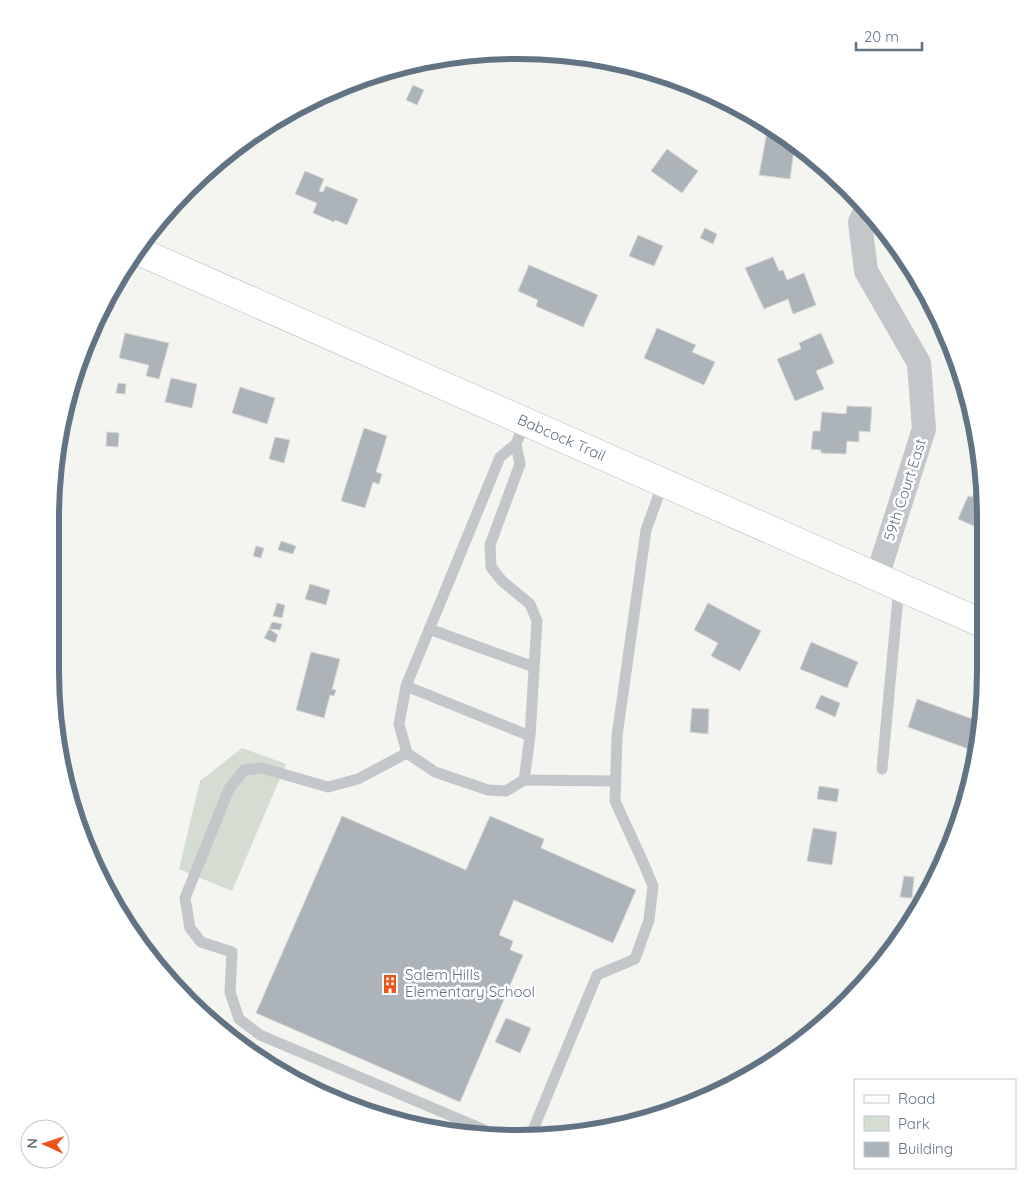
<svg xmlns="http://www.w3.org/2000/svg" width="1036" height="1189" font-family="Quicksand,sans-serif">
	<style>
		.green { fill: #d5dcd1 }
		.building { fill: #acb3b9; stroke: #d6d6d3 }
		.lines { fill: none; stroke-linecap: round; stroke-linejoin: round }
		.secondary-casing { stroke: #b6babf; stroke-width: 29 }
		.lane { stroke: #c4c7ca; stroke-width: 11 }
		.street { stroke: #c4c7ca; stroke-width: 24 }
		.secondary { stroke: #fff; stroke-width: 28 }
		.labels { text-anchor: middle; stroke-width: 5; stroke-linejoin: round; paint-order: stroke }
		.street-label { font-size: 15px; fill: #627383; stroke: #fff }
		.poi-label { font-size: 15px; fill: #627383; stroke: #fff; text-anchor: start }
		.rim { fill: none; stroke: #627383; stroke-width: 6 }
	</style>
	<rect width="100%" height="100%" fill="#f4f5f0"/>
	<path class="green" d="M 242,748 L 286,764 L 232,891 L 179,869 L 200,781 Z"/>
	<path class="building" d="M 413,85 L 424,90 L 417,105 L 406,100 Z
		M 768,127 L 772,128 L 795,142 L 790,179 L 759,175 Z
		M 667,149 L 698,171 L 682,193 L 651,171 Z
		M 305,171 L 324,179 L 319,191 L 323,192 L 326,186 L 358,199 L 347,225 L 335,220 L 334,222 L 313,213 L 317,203 L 295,194 Z
		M 705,228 L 717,234 L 713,244 L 700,238 Z
		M 638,235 L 663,246 L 654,266 L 629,256 Z
		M 773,257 L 779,271 L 783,270 L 787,280 L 804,273 L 816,305 L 793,314 L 788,299 L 764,309 L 745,268 Z
		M 529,265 L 598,295 L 583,327 L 536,306 L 538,300 L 518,291 Z
		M 97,315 L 98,315 L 92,347 L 88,346 Z
		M 657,328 L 696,345 L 692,352 L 715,362 L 704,385 L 644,358 Z
		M 125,333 L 169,343 L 159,379 L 146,376 L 149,365 L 119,358 Z
		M 821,333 L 834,363 L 816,371 L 824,389 L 795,401 L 777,359 L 801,349 L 799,343 Z
		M 171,378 L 197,384 L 192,408 L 165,402 Z
		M 118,383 L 126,384 L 125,394 L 116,393 Z
		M 240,387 L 275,398 L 267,424 L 232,413 Z
		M 847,406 L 872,407 L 870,432 L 859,431 L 859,442 L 847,441 L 846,454 L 821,453 L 821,450 L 811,449 L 813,431 L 820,431 L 822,412 L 846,414 Z
		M 364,428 L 387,436 L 376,472 L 382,474 L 379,484 L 373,482 L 365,508 L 341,501 Z
		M 107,432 L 119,433 L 118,447 L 106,446 Z
		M 275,437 L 290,440 L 284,463 L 269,459 Z
		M 984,483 L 985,487 L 985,531 L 958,519 L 968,496 L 972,497 L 977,486 L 982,489 Z
		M 281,541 L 296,546 L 293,554 L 278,550 Z
		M 256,546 L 264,548 L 261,558 L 253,556 Z
		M 310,584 L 330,590 L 326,605 L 305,599 Z
		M 277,603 L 285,605 L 282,618 L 273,616 Z
		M 708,603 L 761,631 L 740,671 L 711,656 L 718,643 L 694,630 Z
		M 272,622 L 282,624 L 280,630 L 269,629 Z
		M 269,629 L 278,635 L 275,643 L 264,638 Z
		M 811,642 L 858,662 L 847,688 L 800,669 Z
		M 311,652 L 340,659 L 332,689 L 336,690 L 334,696 L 330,695 L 324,718 L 296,710 Z
		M 821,695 L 840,703 L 835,717 L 815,708 Z
		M 917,699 L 981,722 L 978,748 L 977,752 L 908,727 Z
		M 692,708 L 709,709 L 708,734 L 690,732 Z
		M 819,786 L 839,789 L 837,802 L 817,799 Z
		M 342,816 L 466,870 L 490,816 L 544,839 L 541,848 L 636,890 L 613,943 L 514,900 L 499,935 L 513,941 L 510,950 L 523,955 L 460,1102 L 256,1013 Z
		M 813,828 L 837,832 L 832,865 L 807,861 Z
		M 904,876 L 914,877 L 912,898 L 900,897 Z
		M 506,1018 L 531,1028 L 520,1053 L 495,1042 Z"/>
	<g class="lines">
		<g class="secondary-casing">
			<g id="secondary">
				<path id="s1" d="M 136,250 L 986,625"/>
			</g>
		</g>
		<path class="lane" d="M 516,444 L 520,464 L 490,545 L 491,567 L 502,581 L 530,604 L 537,621 L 530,736 L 524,780 L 506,791 L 488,790 L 435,772 L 407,753 L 399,724 L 406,686 L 500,457 L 516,444 L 525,423
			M 429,629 L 534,667
			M 406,686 L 530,736
			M 407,753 L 358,779 L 328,787 L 262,768 L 244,770 L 229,789 L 185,898 L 190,928 L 201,942 L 232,952 L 230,992 L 239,1019 L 260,1035 L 499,1136
			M 882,769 L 899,587
			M 524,780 L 615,781
			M 530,1137 L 597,975 L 635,959 L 649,920 L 653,886 L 643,862 L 615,801 L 617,736 L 646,530 L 663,483"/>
		<path class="street" d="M 867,207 L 860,222 L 866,271 L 919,363 L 924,429 L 877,577"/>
		<use href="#secondary" class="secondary"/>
	</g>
	<defs>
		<g id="building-bare" transform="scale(1.5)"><path d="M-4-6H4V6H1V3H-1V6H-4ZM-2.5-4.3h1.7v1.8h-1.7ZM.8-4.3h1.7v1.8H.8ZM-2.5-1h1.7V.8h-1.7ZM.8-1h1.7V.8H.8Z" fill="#eb5519" stroke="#fff" stroke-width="2.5" paint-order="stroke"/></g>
	</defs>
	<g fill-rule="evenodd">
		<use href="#building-bare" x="390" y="984"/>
	</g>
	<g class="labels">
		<g class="street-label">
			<text dy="5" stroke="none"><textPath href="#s1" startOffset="465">Babcock Trail</textPath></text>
			<text transform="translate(905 490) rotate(-72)" y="5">59th Court East</text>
		</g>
		<g class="poi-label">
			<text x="405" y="980">Salem Hills<tspan x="405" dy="17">Elementary School</tspan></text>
		</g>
	</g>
	<path d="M0 0H1036V1189H0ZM518 59H518A459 459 0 0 1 977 518V671A459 459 0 0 1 518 1130H518A459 459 0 0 1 59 671V518A459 459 0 0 1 518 59Z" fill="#fff" fill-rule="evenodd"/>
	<path class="rim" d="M518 59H518A459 459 0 0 1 977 518V671A459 459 0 0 1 518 1130H518A459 459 0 0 1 59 671V518A459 459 0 0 1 518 59Z"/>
	<rect x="854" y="1079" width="162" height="90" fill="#ffffff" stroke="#c0c7cd"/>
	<rect x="864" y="1095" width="25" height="8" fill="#ffffff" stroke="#c0c7cd"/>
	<text x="898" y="1104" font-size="15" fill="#627383">Road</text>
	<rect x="864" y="1116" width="25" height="15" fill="#d5dcd1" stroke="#c0c7cd"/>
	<text x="898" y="1129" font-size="15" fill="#627383">Park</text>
	<rect x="864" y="1142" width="25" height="15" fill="#acb3b9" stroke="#c0c7cd"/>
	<text x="898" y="1154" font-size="15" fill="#627383">Building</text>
	<g transform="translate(45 1144) rotate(273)"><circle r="24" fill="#ffffff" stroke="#c0c7cd"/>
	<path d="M0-4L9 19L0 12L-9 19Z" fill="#eb5519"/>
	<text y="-8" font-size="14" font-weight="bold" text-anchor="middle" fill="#627383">N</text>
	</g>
	<path d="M856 42v8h66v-8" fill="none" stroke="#627383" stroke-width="2.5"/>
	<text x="864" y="42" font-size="15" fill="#627383" stroke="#ffffff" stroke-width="4" paint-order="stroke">20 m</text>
</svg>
